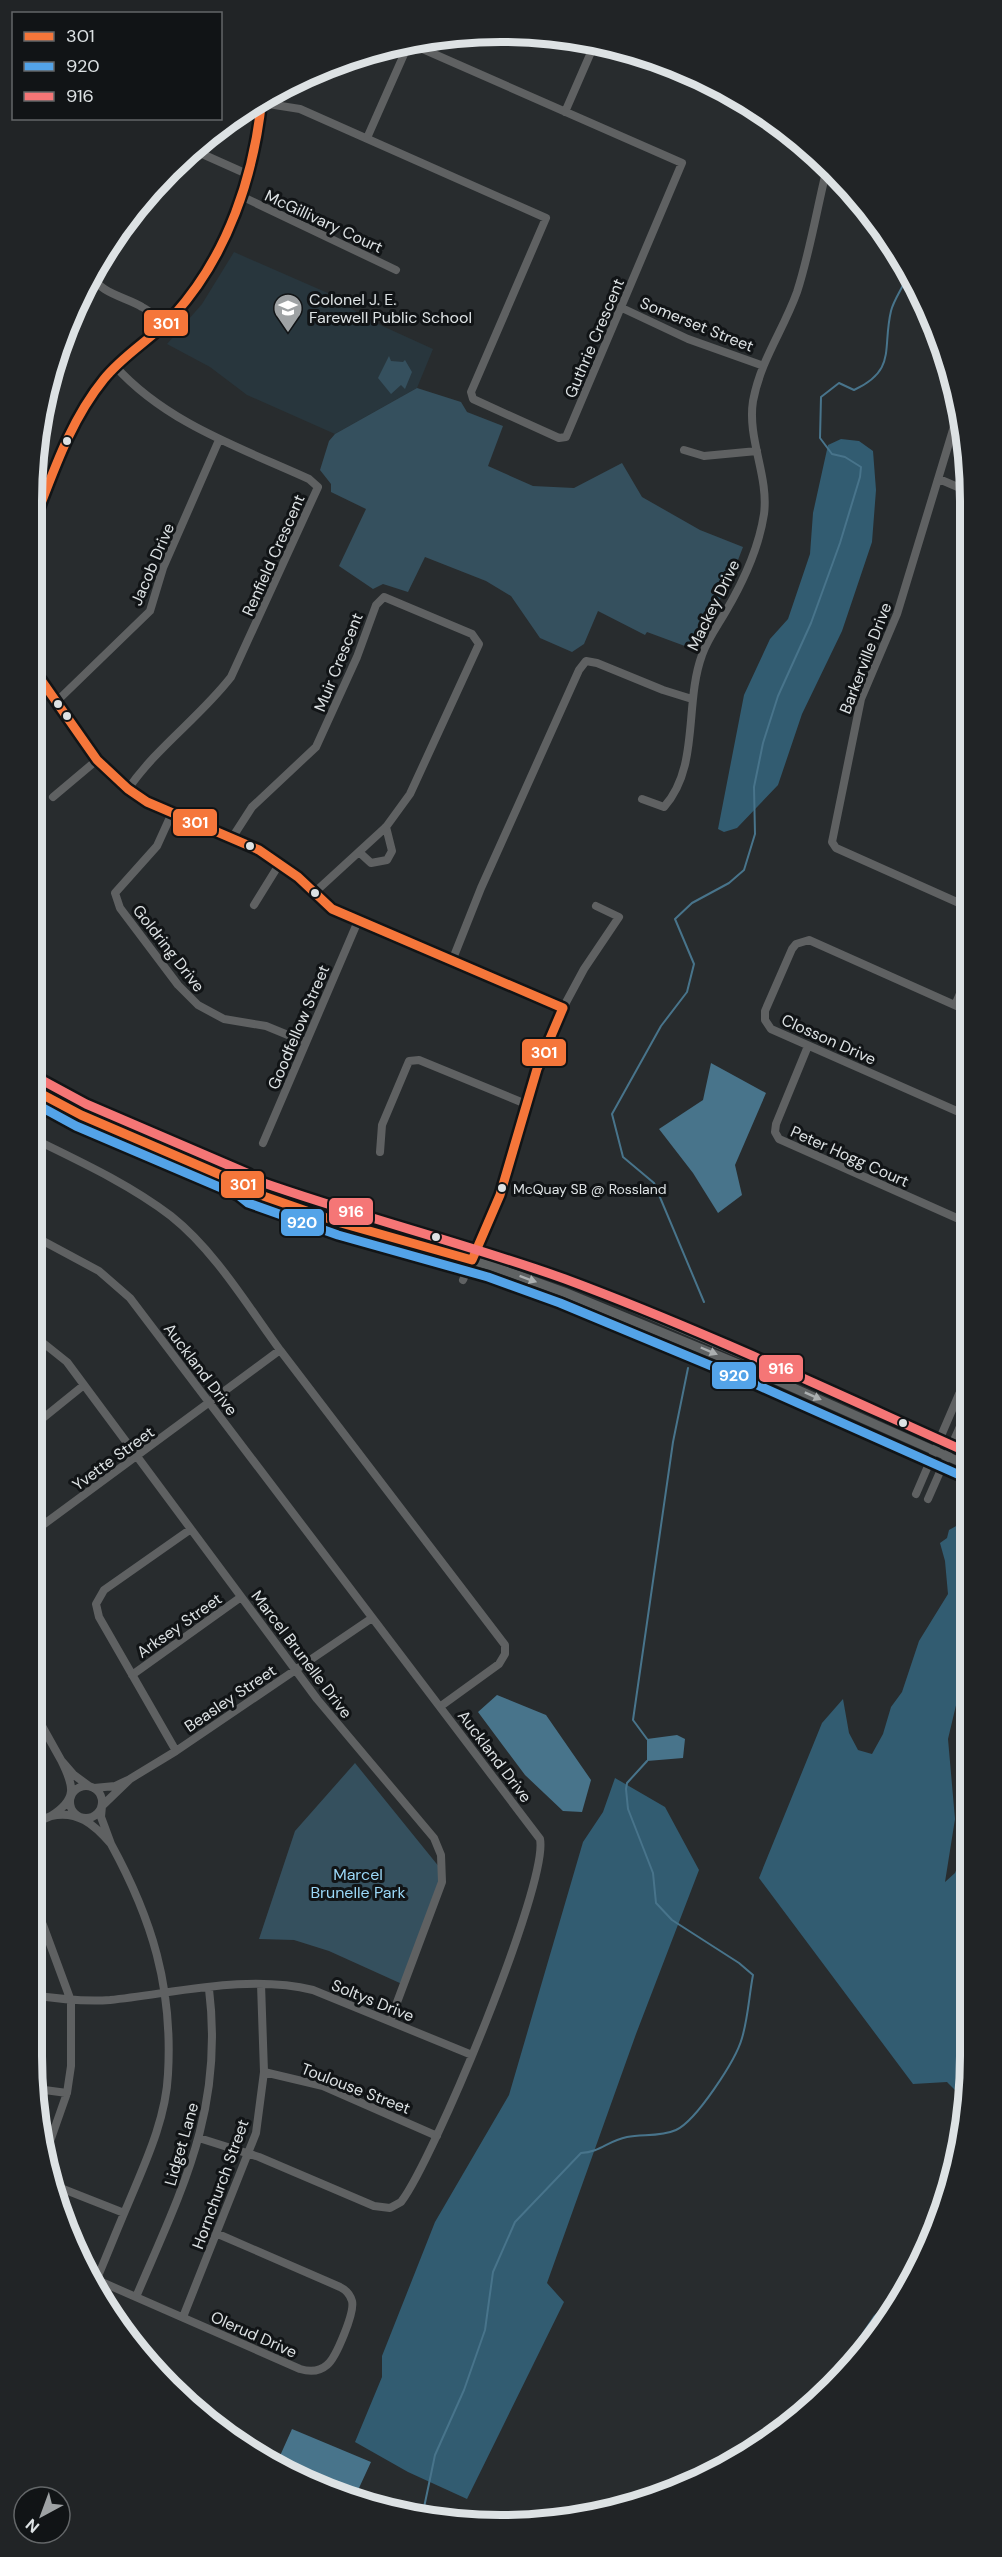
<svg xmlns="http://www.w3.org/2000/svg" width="1002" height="2557" font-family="'DM Sans',sans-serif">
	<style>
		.built { fill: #28363d }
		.green { fill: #35505e }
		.forest { fill: #325c71 }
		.water { fill: #48748b }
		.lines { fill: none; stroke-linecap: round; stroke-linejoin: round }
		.stream { stroke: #48748b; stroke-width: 2 }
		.minor { stroke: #5f6162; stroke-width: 8 }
		.major { stroke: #5f6263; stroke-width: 9 }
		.bus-1-casing { stroke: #111416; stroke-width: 14 }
		.bus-2-casing { stroke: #111416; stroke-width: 14 }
		.bus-3-casing { stroke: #111416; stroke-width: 14 }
		.bus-1 { stroke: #f5763a; stroke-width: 9 }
		.bus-2 { stroke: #53a3e8; stroke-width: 9 }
		.bus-3 { stroke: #f57676; stroke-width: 9 }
		.oneway { fill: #abafb0 }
		.bus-dot { fill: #dde2e4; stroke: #111416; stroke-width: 2 }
		.labels { text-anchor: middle; stroke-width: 6; stroke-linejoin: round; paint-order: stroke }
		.bus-label { font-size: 14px; fill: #dde2e4; stroke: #111416; text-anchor: start }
		.street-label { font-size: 16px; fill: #dde2e4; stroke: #111416 }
		.poi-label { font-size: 16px; fill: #dde2e4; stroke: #111416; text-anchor: start }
		.park-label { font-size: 16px; fill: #9bd8f8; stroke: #111416 }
		.rim { fill: none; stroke: #dde2e4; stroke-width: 8 }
		.line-badge { stroke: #111416; stroke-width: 2 }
		.badge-label { font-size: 16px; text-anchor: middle; font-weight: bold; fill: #fff }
	</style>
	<rect width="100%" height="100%" fill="#282c2e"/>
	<path class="built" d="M 234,252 L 330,294 L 367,319 L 433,349 L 417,388 L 335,434 L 247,395 L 210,367 L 167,344 L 202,304 Z"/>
	<path class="green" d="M 389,356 L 391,361 L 403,362 L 405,360 L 412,372 L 405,389 L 401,385 L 391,394 L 378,378 Z
		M 417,388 L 461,402 L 467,412 L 503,426 L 488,466 L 533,486 L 574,488 L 622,463 L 642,497 L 700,530 L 743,547 L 730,581 L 693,649 L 647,632 L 645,635 L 598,611 L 584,644 L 572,652 L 540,638 L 511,596 L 486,581 L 425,557 L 408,592 L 383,584 L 373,589 L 339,566 L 366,509 L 331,492 L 331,484 L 320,470 L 329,441 L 335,434 Z
		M 355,1763 L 440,1868 L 439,1887 L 402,1984 L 329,1951 L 294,1940 L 259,1939 L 295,1831 Z"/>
	<path class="forest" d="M 841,439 L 859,441 L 873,451 L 876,490 L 872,542 L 842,631 L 802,714 L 778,785 L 737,828 L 724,832 L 718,829 L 744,695 L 770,639 L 788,619 L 810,554 L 813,513 L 828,445 Z
		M 958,1525 L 969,1529 L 970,1669 L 957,1701 L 948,1739 L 955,1819 L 945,1882 L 955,1873 L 970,1835 L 970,2056 L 963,2112 L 958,2093 L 947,2082 L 913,2084 L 759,1878 L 822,1723 L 843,1699 L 849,1733 L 858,1750 L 872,1754 L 883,1734 L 891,1707 L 902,1692 L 919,1641 L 948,1594 L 945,1561 L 940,1543 L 947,1538 L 949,1530 Z
		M 615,1778 L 665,1807 L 699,1870 L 636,2034 L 547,2283 L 564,2302 L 467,2499 L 408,2472 L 355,2442 L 382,2377 L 382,2356 L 435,2222 L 509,2095 L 583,1842 L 603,1812 Z"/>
	<path class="water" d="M 711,1063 L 766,1093 L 735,1165 L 742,1195 L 718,1213 L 693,1173 L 659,1129 L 703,1100 Z
		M 497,1695 L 546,1715 L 591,1780 L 582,1812 L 563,1811 L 525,1775 L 478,1712 Z
		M 677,1735 L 685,1739 L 683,1758 L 647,1761 L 647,1739 Z
		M 292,2429 L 371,2462 L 353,2501 L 275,2467 Z"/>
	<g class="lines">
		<path class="stream" d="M 704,1302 L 654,1183 L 623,1157 L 612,1114 L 661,1026 L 687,992 L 694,964 L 675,919 L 692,903 L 729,883 L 744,870 L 755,834 L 754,787 L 763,743 L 778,696 L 811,623 L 840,543 L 860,477 L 861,467 L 845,457 L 832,454 L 820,438 L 821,397 L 839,383 L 854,390 C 897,370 882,349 891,311 C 894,299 903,288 907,276
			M 647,1739 L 633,1720 L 673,1442 L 688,1368
			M 829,2383 L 874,2317 L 912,2279
			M 422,2517 L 435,2455 L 464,2390 L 485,2330 L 493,2272 L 515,2222 L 581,2153 C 601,2152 607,2141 627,2137 C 643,2134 660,2137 676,2130 C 696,2121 736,2060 742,2038 C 748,2018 749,1996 753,1975 L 739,1963 L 672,1920 L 656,1903 L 653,1873 L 628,1809 L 626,1789 L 627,1783 L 647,1761"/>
		<path class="minor" d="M 603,44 L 769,117
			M 262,103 L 300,109 L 546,218 L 471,392 L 473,399 L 559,438 L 566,437 L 682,163 L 409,43 L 367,138
			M 565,112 L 595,43
			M 191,149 L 247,174
			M 241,196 L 396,270
			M 92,274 C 98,293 126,297 142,307 C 150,311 157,318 165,324
			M 622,308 L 688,339 L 761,365
			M 115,366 C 166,423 241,448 309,479 L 318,487 L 231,677 C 200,717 157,747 128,789
			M 959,410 L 897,614 L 861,699 L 832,842 L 836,848 L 968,907
			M 684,450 L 704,456 L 757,451
			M 939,479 L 967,491
			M 32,527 C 52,477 69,423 103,380 C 123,354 152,338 174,315 C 225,259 258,172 262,97
			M 32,667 L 97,760 L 128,789 L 147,802 L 259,850 L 298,877 L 332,909 L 563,1008
			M 55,703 L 150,611 L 163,568 L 219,440
			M 53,797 L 97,760
			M 642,799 L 664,807 C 700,767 684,704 702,655 C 707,640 718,625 726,611 C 743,582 759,547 764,514 C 769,476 747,439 753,401 C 761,359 783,331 797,292 C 810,252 817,208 827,168
			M 172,813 L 157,846 L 115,893 L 120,908 L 178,985 L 198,1005 L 224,1019 L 266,1026 L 305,1042
			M 232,838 L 252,807 L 316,747 L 357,657 L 376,605 L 384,597 L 472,634 L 479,644 L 410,794 L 386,827 L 314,893
			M 359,852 L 371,863 L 387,860 L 392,851 L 386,827
			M 254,905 L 280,863
			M 452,961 L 481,888 L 579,670 L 586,661 L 597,663 L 663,690 L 692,699
			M 955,1005 L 968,975
			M 968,1011 L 809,940 L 796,944 L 792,949 L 765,1011 L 765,1020 L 771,1029 L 968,1116
			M 808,1046 L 776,1124 L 775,1132 L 779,1139 L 968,1223
			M 32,1138 C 79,1161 129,1184 171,1216 C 215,1251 247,1305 280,1350
			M 263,1143 L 358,921
			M 380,1152 L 382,1125 L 409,1061 L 419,1060 L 526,1104
			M 32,1235 L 99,1271 L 130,1298 L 540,1839 C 549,1883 433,2161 401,2202 L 390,2208 L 374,2206 L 259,2157 L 199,2138
			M 463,1280 L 500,1195 L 537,1069 L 563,1008 L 584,969 L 619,917 L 596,906
			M 32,1334 L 67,1362 L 317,1699 L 434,1838 L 441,1855 L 442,1882 L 390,2021
			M 32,1427 L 84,1385
			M 916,1494 L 959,1394 L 969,1382
			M 928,1499 L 969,1406
			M 32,1508 L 42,1526
			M 32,1533 L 280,1350 L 505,1645 L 505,1654 L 499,1664 L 441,1706
			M 132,1675 L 241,1597
			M 32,1708 L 61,1760
			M 176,1751 L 99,1617 L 96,1604 L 104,1590 L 191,1529
			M 130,1779 L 176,1751 L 372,1618
			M70 1802a16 16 0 1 1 32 0a16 16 0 1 1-32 0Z
			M 89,1786 L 74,1775 L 61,1760 C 74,1786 78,1799 51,1816 C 77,1810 94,1824 111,1844 L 101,1817 L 102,1806 L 130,1779 L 115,1786 L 94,1788
			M 32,1824 L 51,1816
			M 32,1905 L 43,1925 L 71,2001 L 71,2066 L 67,2093 L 47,2150
			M 32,1995 C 58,1999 83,2002 110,2000 C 176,1993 248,1974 313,1990 L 472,2055
			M 264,2072 L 323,2086 L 437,2136
			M 37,2089 L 67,2093
			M 53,2185 L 124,2213
			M 97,2280 L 300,2369 C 310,2372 319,2372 327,2365 C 336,2358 355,2312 352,2301 C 350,2294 346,2290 340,2287 L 218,2234
			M 93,2288 C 105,2260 116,2232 128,2204 C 145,2163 166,2119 168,2074 C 173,1987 152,1919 111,1844
			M 136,2297 C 182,2189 224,2110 209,1989
			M 183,2317 L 256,2133 L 264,2072 L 261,1984"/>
		<path class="major" d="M 32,1089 L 81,1115 L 244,1185 L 252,1192 L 341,1223 L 492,1266 L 564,1292 L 760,1373 L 969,1466
			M 244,1185 L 254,1185 L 496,1254 L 563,1278 L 969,1451"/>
		<g class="bus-1-casing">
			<path id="bus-1" d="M 32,527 C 52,476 69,422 104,379 C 124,354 153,338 174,315 C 228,255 254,176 262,98
				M 32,667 L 97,760 L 128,789 L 147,802 L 259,850 L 298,877 L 332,909 L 563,1008 L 537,1069 L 500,1195 L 472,1260 L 341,1223 L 252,1192 L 244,1185 L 81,1115 L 32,1089"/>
		</g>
		<g class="bus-2-casing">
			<path id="bus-2" d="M 32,1102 L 76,1126 L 238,1195 L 248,1203 L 338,1235 L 488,1277 L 560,1303 L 755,1384 L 964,1477"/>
		</g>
		<g class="bus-3-casing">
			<path id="bus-3" d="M 38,1078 L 86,1104 L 249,1174 L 258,1181 C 360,1217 464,1243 565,1279 C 702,1330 835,1393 969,1453"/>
		</g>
		<use href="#bus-1" class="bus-1"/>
		<use href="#bus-2" class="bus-2"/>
		<use href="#bus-3" class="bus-3"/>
	</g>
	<defs><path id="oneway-solid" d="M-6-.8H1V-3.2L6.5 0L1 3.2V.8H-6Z" transform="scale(1.5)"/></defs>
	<g class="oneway">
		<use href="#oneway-solid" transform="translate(528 1279) rotate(20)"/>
		<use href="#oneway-solid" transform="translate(709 1351) rotate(23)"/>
		<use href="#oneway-solid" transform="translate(813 1396) rotate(24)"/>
	</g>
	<defs>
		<g id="school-pin" transform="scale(1.5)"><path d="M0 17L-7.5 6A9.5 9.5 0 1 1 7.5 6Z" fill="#9ea2a4" stroke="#111416"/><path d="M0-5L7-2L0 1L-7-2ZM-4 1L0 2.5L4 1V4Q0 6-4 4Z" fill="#fff"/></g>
	</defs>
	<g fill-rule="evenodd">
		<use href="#school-pin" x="288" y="308"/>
	</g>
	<g class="bus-dot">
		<circle cx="67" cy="441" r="5"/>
		<circle cx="58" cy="704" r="5"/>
		<circle cx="67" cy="716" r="5"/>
		<circle cx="250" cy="846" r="5"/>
		<circle cx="315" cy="893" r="5"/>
		<circle cx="502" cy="1188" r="5"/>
		<circle cx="436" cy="1237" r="5"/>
		<circle cx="903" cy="1423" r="5"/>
	</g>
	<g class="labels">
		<g class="bus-label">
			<text x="513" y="1194">McQuay SB @ Rossland</text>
		</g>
		<g class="street-label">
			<text transform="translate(324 221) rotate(25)" y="6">McGillivary Court</text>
			<text transform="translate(697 324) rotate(22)" y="6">Somerset Street</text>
			<text transform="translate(594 338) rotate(-67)" y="6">Guthrie Crescent</text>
			<text transform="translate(273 555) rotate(-66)" y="6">Renfield Crescent</text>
			<text transform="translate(152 564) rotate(-67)" y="6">Jacob Drive</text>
			<text transform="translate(713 605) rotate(-64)" y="6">Mackey Drive</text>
			<text transform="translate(865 658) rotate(-69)" y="6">Barkerville Drive</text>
			<text transform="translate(338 662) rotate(-68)" y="6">Muir Crescent</text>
			<text transform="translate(169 948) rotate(52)" y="6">Goldring Drive</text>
			<text transform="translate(298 1027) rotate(-67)" y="6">Goodfellow Street</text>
			<text transform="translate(829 1039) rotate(24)" y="6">Closson Drive</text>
			<text transform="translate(850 1156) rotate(24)" y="6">Peter Hogg Court</text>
			<text transform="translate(201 1369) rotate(53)" y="6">Auckland Drive</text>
			<text transform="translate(113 1458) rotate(-36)" y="6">Yvette Street</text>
			<text transform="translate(179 1625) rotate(-35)" y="6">Arksey Street</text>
			<text transform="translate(302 1654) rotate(53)" y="6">Marcel Brunelle Drive</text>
			<text transform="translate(230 1698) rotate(-34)" y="6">Beasley Street</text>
			<text transform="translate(495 1756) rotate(53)" y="6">Auckland Drive</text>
			<text transform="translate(373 2000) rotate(22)" y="6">Soltys Drive</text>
			<text transform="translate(356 2088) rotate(21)" y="6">Toulouse Street</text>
			<text transform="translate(181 2144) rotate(-74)" y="6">Lidget Lane</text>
			<text transform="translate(220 2184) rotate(-70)" y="6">Hornchurch Street</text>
			<text transform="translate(254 2334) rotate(24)" y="6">Olerud Drive</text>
		</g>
		<g class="poi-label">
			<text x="309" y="305">Colonel J. E.<tspan x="309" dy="18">Farewell Public School</tspan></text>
		</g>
		<g class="park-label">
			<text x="358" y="1880">Marcel<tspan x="358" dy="18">Brunelle Park</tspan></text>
		</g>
	</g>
	<path d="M0 0H1002V2557H0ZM501 42H501A459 459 0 0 1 960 501V2056A459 459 0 0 1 501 2515H501A459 459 0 0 1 42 2056V501A459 459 0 0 1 501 42Z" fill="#212426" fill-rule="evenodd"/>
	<path class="rim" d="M501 42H501A459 459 0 0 1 960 501V2056A459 459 0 0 1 501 2515H501A459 459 0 0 1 42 2056V501A459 459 0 0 1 501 42Z"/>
	<g class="line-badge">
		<rect x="143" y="309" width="46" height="28" rx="6" fill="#f5763a"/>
		<rect x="172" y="808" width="46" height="29" rx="6" fill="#f5763a"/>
		<rect x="521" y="1038" width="46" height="29" rx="6" fill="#f5763a"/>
		<rect x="220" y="1170" width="45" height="29" rx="6" fill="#f5763a"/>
		<rect x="328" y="1197" width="46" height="29" rx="6" fill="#f57676"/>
		<rect x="280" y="1208" width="45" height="29" rx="6" fill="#53a3e8"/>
		<rect x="758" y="1354" width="46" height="29" rx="6" fill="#f57676"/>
		<rect x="711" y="1361" width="46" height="29" rx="6" fill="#53a3e8"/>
	</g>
	<g class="badge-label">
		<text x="166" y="329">301</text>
		<text x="195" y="828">301</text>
		<text x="544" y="1058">301</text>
		<text x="243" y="1190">301</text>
		<text x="351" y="1217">916</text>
		<text x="302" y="1228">920</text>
		<text x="781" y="1374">916</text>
		<text x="734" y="1381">920</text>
	</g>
	<rect x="12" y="12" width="210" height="108" fill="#111416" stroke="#636668" stroke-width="1.5"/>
	<rect x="24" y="32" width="30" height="9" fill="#f5763a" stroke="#636668" stroke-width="1.5"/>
	<text x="66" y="42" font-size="18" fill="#dde2e4">301</text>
	<rect x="24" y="62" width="30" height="9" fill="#53a3e8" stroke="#636668" stroke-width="1.5"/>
	<text x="66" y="72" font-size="18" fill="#dde2e4">920</text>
	<rect x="24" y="92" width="30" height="9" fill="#f57676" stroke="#636668" stroke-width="1.5"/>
	<text x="66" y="102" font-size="18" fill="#dde2e4">916</text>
	<g transform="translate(42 2515) rotate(221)"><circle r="28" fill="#111416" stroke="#636668" stroke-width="1.5"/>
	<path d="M0-4.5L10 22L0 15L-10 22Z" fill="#9ea2a4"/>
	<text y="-9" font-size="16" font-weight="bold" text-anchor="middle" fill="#dde2e4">N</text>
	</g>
</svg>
